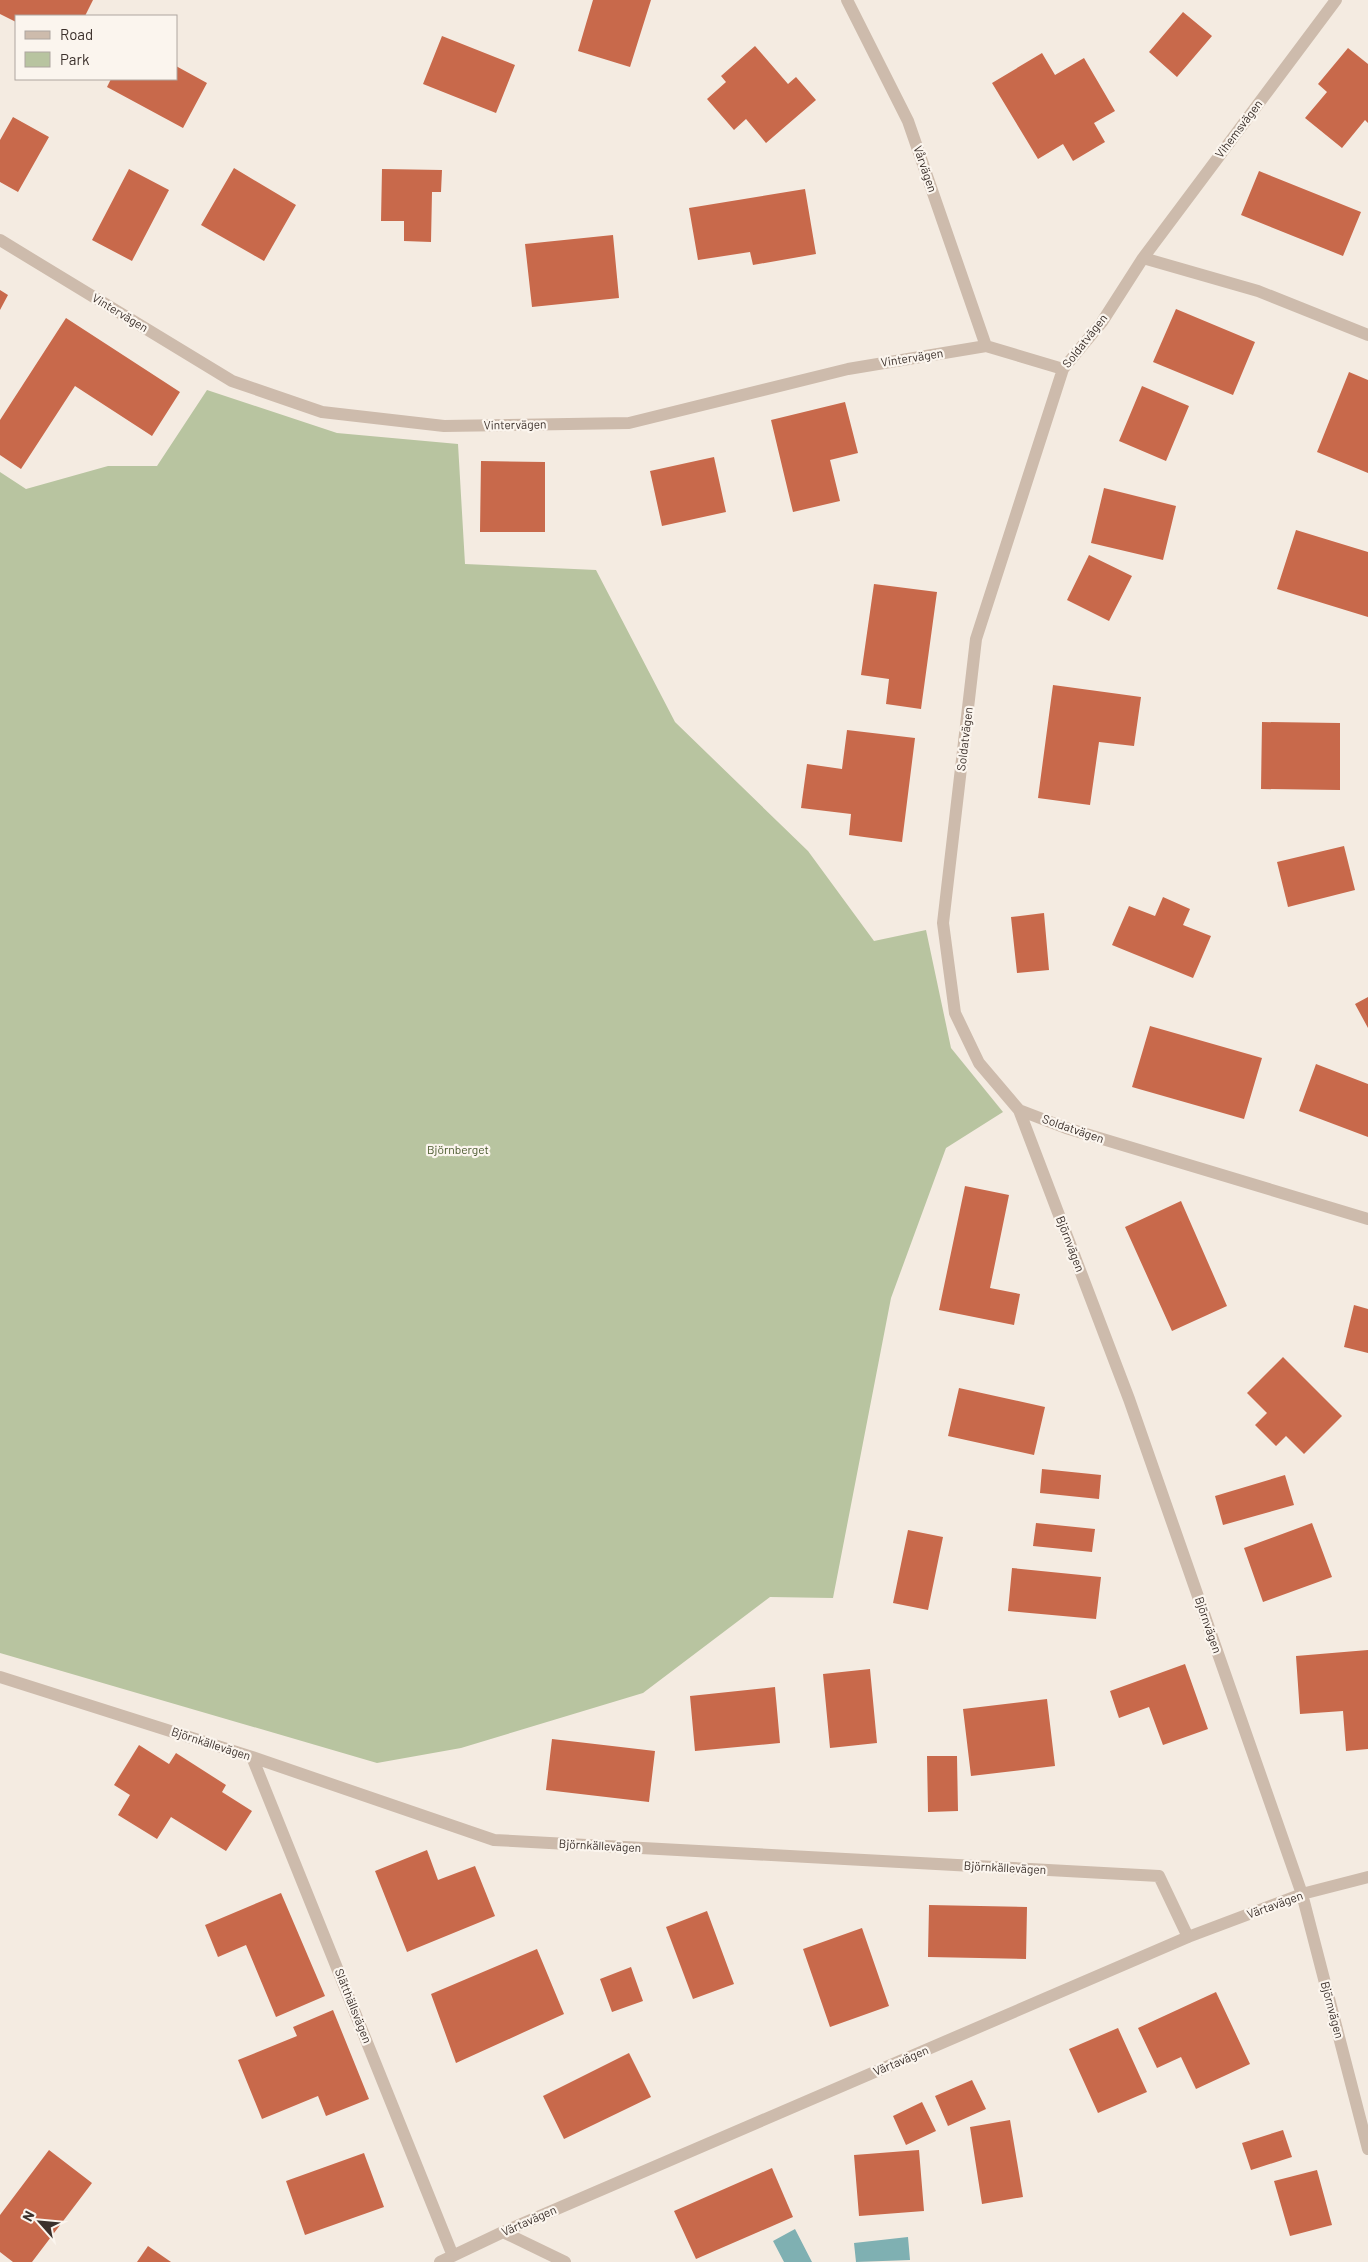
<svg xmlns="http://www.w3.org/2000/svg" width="1368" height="2262" font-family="Barlow,sans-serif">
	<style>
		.green { fill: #b8c4a0 }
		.water { fill: #7fb0b2 }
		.building { fill: #c8694b }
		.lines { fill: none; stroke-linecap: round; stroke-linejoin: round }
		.minor { stroke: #cdbbac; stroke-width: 12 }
		.labels { text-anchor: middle; stroke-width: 4.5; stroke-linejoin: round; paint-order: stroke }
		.street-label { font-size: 12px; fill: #3b302b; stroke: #fbf5ee }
		.park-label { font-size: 12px; fill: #4a5a2e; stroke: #fbf5ee }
	</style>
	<rect width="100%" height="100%" fill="#f4ebe1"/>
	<path class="green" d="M 207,390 L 337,433 L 458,444 L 465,564 L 596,570 L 675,722 L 808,851 L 874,941 L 926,930 L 951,1048 L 1003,1112 L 946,1148 L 891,1298 L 833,1598 L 770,1597 L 643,1693 L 461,1748 L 377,1763 L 0,1653 L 0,472 L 26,489 L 108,466 L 157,466 Z"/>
	<path class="water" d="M 795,2229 L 812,2262 L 784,2262 L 773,2241 Z
		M 908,2237 L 910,2260 L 856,2262 L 854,2243 Z"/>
	<path class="building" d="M 0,0 L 93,0 L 85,16 L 16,16 L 16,22 L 0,14 Z
		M 593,0 L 651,0 L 630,67 L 578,51 Z
		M 1183,12 L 1212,36 L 1177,77 L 1149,52 Z
		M 442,36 L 515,65 L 496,113 L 423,84 Z
		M 755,46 L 788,84 L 796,77 L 816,100 L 766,143 L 746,119 L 734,130 L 707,99 L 726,82 L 721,76 Z
		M 1348,48 L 1368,64 L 1368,123 L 1365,120 L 1342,148 L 1305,118 L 1327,92 L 1318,84 Z
		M 1042,53 L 1055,75 L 1084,58 L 1115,111 L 1094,123 L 1105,142 L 1073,161 L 1063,144 L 1038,159 L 992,83 Z
		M 176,66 L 207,83 L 183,128 L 107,87 L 111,79 L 176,79 Z
		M 13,117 L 49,137 L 18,192 L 0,182 L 0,140 Z
		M 234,168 L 296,205 L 264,261 L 201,225 Z
		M 129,169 L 169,190 L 132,261 L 92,240 Z
		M 382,169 L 442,170 L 441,192 L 432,192 L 431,242 L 404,241 L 404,221 L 381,221 Z
		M 1259,171 L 1361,212 L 1343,256 L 1241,215 Z
		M 805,189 L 816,254 L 753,265 L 750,252 L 698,260 L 689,208 Z
		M 613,235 L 619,298 L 532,307 L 525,244 Z
		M 0,290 L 8,295 L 0,310 Z
		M 1176,309 L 1255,342 L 1233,395 L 1153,362 Z
		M 66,318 L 180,392 L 152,436 L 75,386 L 21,469 L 0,455 L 0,420 Z
		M 1349,372 L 1368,380 L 1368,473 L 1317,452 Z
		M 1142,386 L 1189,406 L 1166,461 L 1119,441 Z
		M 845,402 L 858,453 L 830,460 L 840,501 L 793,512 L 771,420 Z
		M 714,457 L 726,512 L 662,526 L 650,471 Z
		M 481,461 L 545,462 L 545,532 L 480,532 Z
		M 1104,488 L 1176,506 L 1163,560 L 1091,543 Z
		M 1296,530 L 1368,552 L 1368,617 L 1277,589 Z
		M 1089,555 L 1132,576 L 1109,621 L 1067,600 Z
		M 874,584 L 937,592 L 921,709 L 886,704 L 889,679 L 861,675 Z
		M 1053,685 L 1141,697 L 1134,746 L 1099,742 L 1090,805 L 1038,798 Z
		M 1262,722 L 1340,723 L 1340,790 L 1261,789 Z
		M 847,730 L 915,738 L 902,842 L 849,835 L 851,814 L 801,808 L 807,764 L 842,769 Z
		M 1344,846 L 1355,890 L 1288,907 L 1277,862 Z
		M 1163,897 L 1190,909 L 1183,925 L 1211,936 L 1193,978 L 1112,945 L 1129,906 L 1155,916 Z
		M 1044,913 L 1049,970 L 1017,973 L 1011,917 Z
		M 1368,997 L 1368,1028 L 1355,1004 Z
		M 1150,1026 L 1262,1058 L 1244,1119 L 1132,1087 Z
		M 1316,1064 L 1368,1084 L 1368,1137 L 1299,1111 Z
		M 965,1186 L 1009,1195 L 990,1288 L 1020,1294 L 1014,1325 L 939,1310 Z
		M 1181,1201 L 1227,1306 L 1172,1331 L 1125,1227 Z
		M 1354,1305 L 1368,1309 L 1368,1353 L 1344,1347 Z
		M 1283,1357 L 1342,1416 L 1304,1454 L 1286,1436 L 1276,1446 L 1255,1425 L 1267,1413 L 1247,1393 Z
		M 959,1388 L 1045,1407 L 1034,1455 L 948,1436 Z
		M 1042,1469 L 1101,1475 L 1099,1499 L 1040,1493 Z
		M 1285,1475 L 1294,1505 L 1223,1525 L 1215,1496 Z
		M 1036,1523 L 1095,1529 L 1092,1552 L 1033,1546 Z
		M 1312,1523 L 1332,1577 L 1263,1602 L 1244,1548 Z
		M 908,1530 L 943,1537 L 928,1610 L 893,1603 Z
		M 1012,1568 L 1101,1577 L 1096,1619 L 1008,1611 Z
		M 1368,1650 L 1368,1749 L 1346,1751 L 1343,1711 L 1300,1714 L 1296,1656 Z
		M 1185,1664 L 1208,1729 L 1163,1745 L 1149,1707 L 1119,1718 L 1110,1691 Z
		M 870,1669 L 877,1743 L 830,1748 L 823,1674 Z
		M 775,1687 L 780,1743 L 695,1751 L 690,1696 Z
		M 1047,1699 L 1055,1766 L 971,1776 L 963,1709 Z
		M 552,1739 L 655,1751 L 649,1802 L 546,1790 Z
		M 139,1745 L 169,1764 L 176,1753 L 226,1785 L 222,1792 L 252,1811 L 226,1851 L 171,1817 L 157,1839 L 118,1815 L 130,1795 L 114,1785 Z
		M 927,1756 L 957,1756 L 958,1811 L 928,1812 Z
		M 427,1850 L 438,1880 L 475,1866 L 495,1916 L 407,1952 L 375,1871 Z
		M 281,1893 L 325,1996 L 276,2017 L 246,1945 L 218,1957 L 205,1925 Z
		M 929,1905 L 1027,1907 L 1026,1959 L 928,1957 Z
		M 707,1911 L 734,1984 L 693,1999 L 666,1927 Z
		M 862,1928 L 889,2006 L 830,2027 L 803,1949 Z
		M 537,1949 L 564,2014 L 456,2063 L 431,1994 Z
		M 631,1967 L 643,2001 L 612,2012 L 600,1979 Z
		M 1216,1992 L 1250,2064 L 1196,2089 L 1181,2057 L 1157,2068 L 1138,2028 Z
		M 333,2010 L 369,2099 L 326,2116 L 318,2096 L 262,2119 L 238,2060 L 297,2036 L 293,2027 Z
		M 1118,2028 L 1147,2092 L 1098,2113 L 1069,2049 Z
		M 629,2053 L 651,2097 L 564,2139 L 543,2096 Z
		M 972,2080 L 986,2109 L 948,2126 L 935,2096 Z
		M 922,2102 L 936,2131 L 906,2145 L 893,2116 Z
		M 1010,2120 L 1023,2197 L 982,2204 L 970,2127 Z
		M 1283,2130 L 1292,2157 L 1251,2170 L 1242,2143 Z
		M 49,2150 L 92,2183 L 32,2262 L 13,2262 L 0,2252 L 0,2215 Z
		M 919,2150 L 924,2211 L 859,2216 L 854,2155 Z
		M 364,2153 L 384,2207 L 305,2235 L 286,2181 Z
		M 772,2168 L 793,2217 L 696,2259 L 674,2211 Z
		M 1317,2170 L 1332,2225 L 1290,2236 L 1274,2181 Z
		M 148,2246 L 171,2262 L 137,2262 Z"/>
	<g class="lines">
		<path class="minor" d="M 847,0 L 908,121 L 986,346
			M 0,240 L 232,381 L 322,412 L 444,426 L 629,423 L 848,369 L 986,346 L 1063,369
			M 1143,258 L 1336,0
			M 1368,335 L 1258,291 L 1143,258 L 1102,322 L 1063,369 L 976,639 L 943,923 L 955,1013 L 979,1063 L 1019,1110 L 1066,1128 L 1368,1219
			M 1019,1110 L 1129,1399 L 1302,1894 L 1368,2149
			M 0,1677 L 252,1757 L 494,1840 L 1159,1876 L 1188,1937
			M 252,1757 L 453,2256
			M 503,2232 L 565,2262
			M 440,2262 L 503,2232 L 1188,1937 L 1302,1894 L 1368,1877"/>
	</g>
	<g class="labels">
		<g class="street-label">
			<text transform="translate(1239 129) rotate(-53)" y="4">Vihemsvägen</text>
			<text transform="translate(925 169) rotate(71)" y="4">Vårvägen</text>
			<text transform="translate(120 313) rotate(31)" y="4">Vintervägen</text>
			<text transform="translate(1085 341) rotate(-52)" y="4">Soldatvägen</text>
			<text transform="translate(912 358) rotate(-9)" y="4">Vintervägen</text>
			<text transform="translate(515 425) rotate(-1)" y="4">Vintervägen</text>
			<text transform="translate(965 739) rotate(-83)" y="4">Soldatvägen</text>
			<text transform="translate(1073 1129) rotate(19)" y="4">Soldatvägen</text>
			<text transform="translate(1070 1244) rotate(69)" y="4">Björnvägen</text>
			<text transform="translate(1208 1625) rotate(71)" y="4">Björnvägen</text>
			<text transform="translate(211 1744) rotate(18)" y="4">Björnkällevägen</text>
			<text transform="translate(600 1846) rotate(3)" y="4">Björnkällevägen</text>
			<text transform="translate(1005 1868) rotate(3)" y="4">Björnkällevägen</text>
			<text transform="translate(1275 1905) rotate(-20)" y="4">Värtavägen</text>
			<text transform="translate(353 2006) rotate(68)" y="4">Slätthällsvägen</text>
			<text transform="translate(1332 2010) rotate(75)" y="4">Björnvägen</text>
			<text transform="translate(901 2061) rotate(-23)" y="4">Värtavägen</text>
			<text transform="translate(529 2221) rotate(-24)" y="4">Värtavägen</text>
		</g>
		<g class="park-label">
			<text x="458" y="1154">Björnberget</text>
		</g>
	</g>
	<rect x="15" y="15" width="162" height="65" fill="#fbf5ee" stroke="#aea6a0"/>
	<rect x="25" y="31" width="25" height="8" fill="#cdbbac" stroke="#aea6a0"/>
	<text x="60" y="40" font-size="15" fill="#3b302b">Road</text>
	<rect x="25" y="52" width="25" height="15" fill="#b8c4a0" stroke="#aea6a0"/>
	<text x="60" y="65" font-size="15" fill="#3b302b">Park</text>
	<g transform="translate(40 2222) rotate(297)" stroke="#fbf5ee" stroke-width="4" paint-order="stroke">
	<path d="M0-4L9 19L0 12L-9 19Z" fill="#3b302b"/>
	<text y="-8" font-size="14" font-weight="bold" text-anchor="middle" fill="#3b302b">N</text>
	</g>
</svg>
